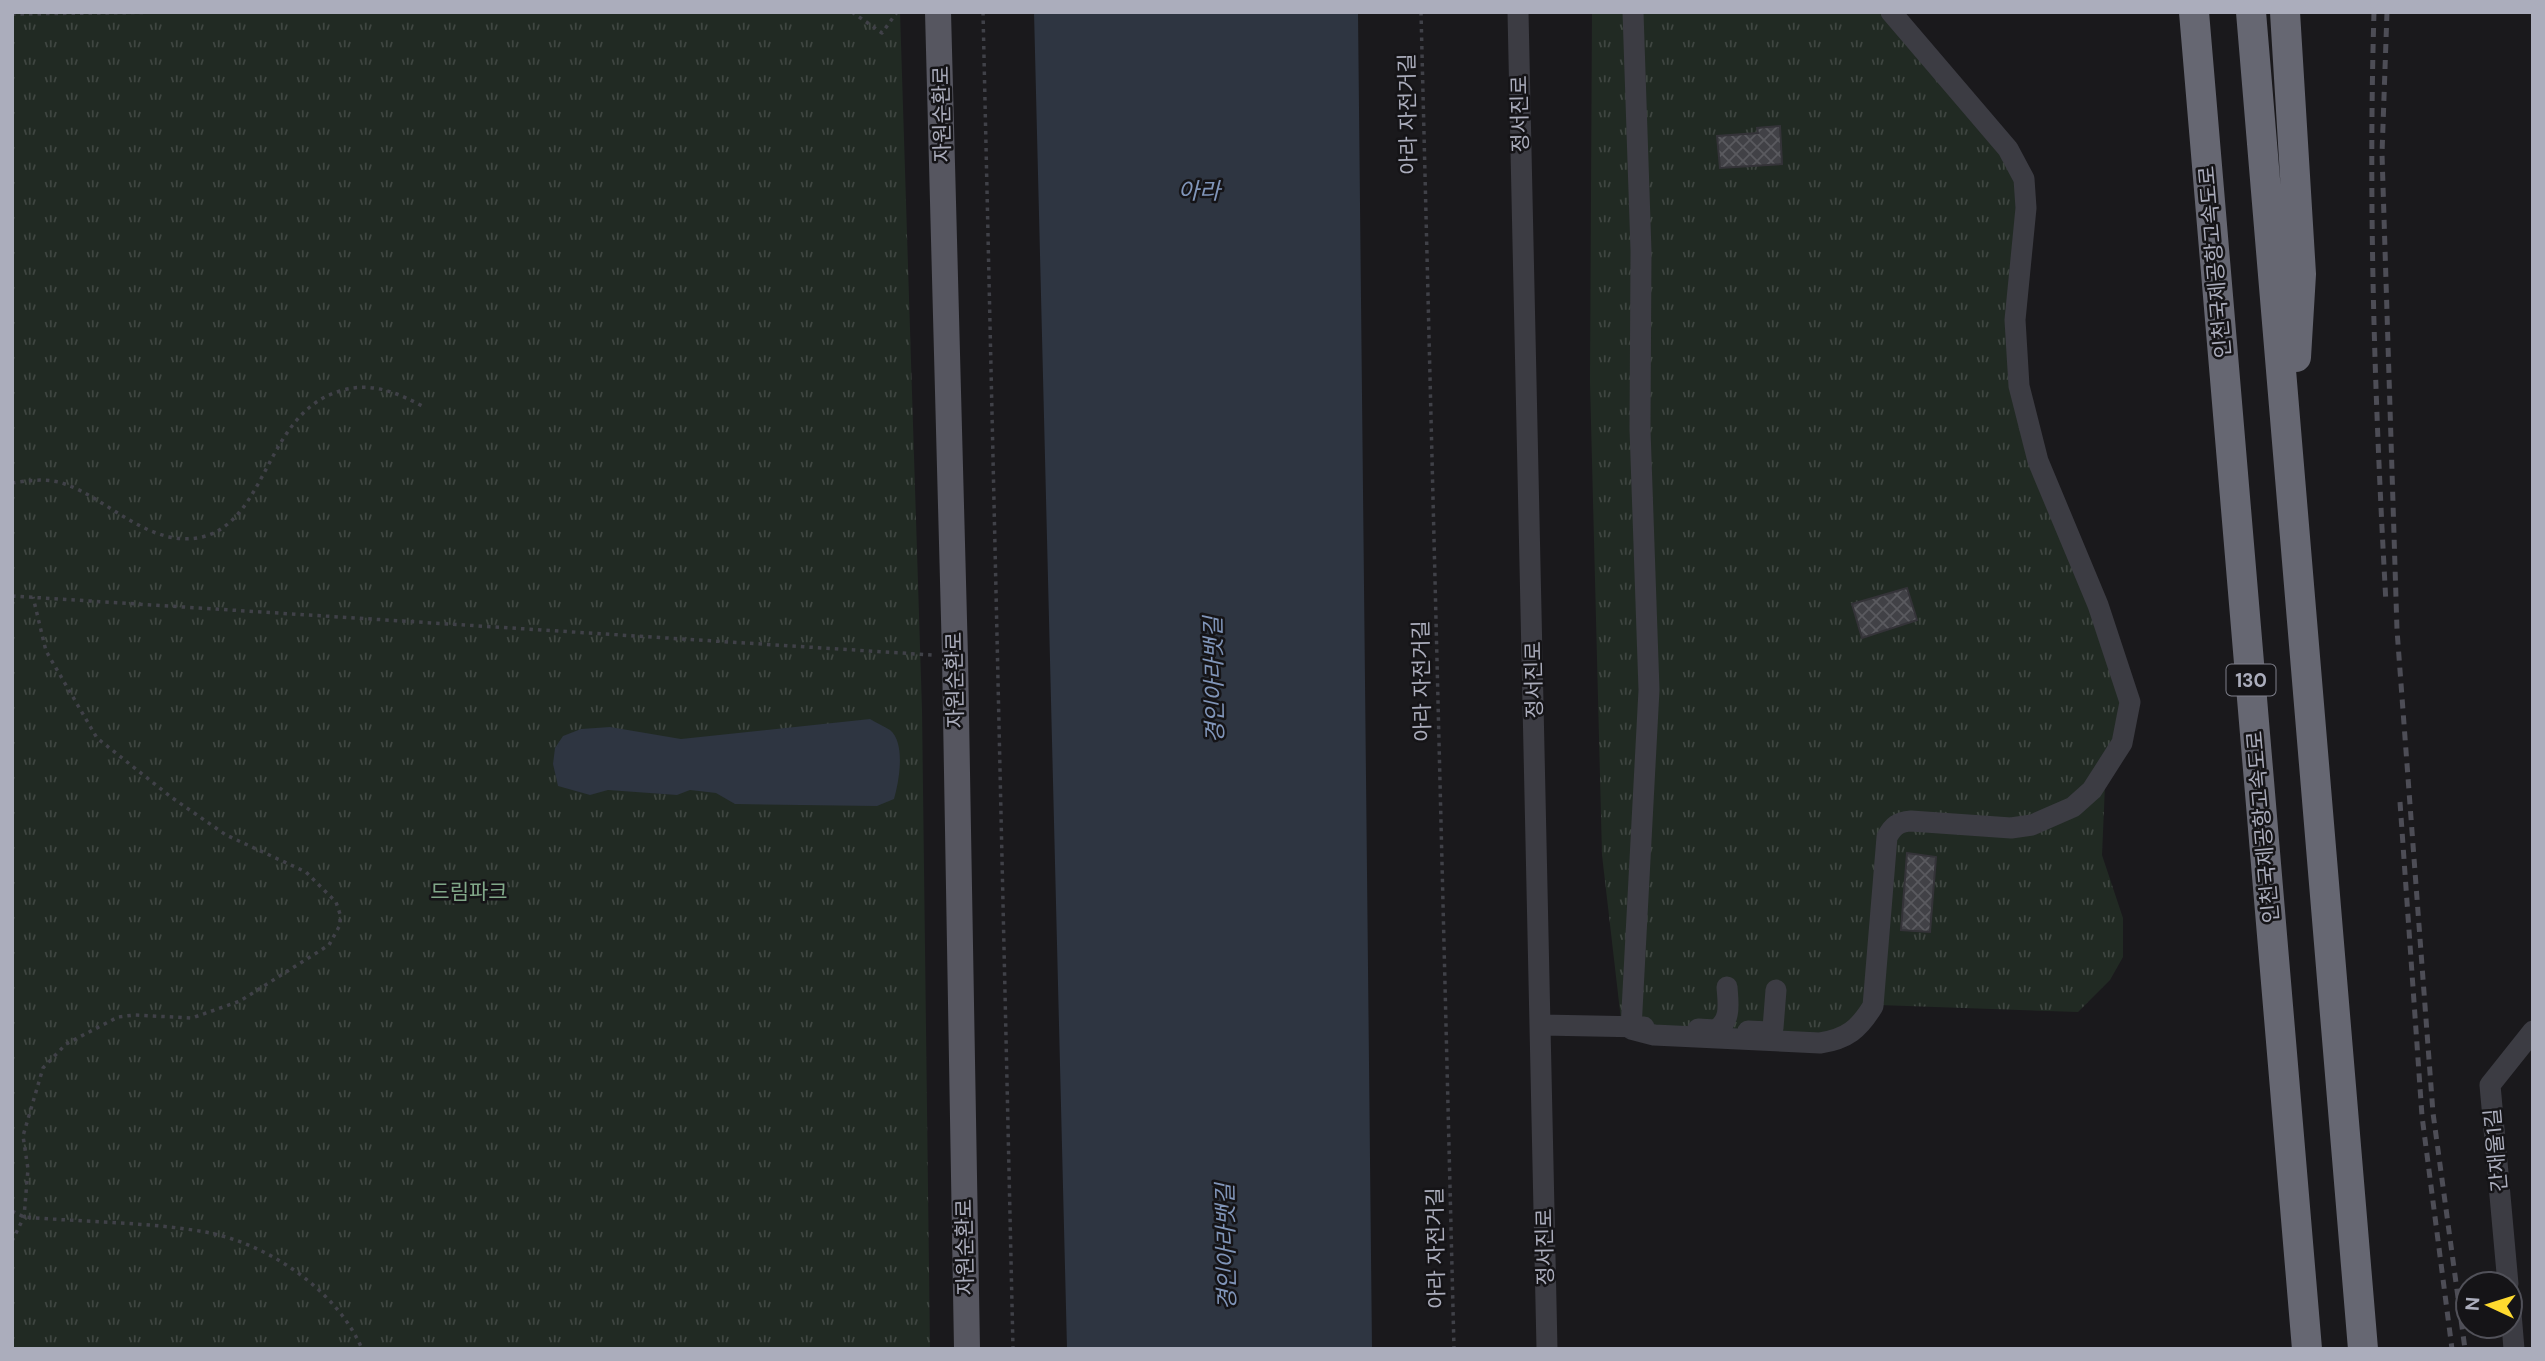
<svg xmlns="http://www.w3.org/2000/svg" width="2545" height="1361" font-family="'DM Sans','Noto Sans KR',sans-serif">
	<style>
		.park { fill: url(#park-tufts) }
		.water { fill: #2e3541 }
		.building { fill: url(#building-cross-hatch); stroke: #343338; stroke-width: 2 }
		.lines { fill: none; stroke-linecap: round; stroke-linejoin: round }
		.path { stroke: #404148; stroke-width: 3.5; stroke-dasharray: 3.5 5; stroke-linecap: butt }
		.minor { stroke: #3c3c43; stroke-width: 21 }
		.major { stroke: #565660; stroke-width: 26 }
		.highway { stroke: #666772; stroke-width: 30 }
		.rail { stroke: #4d4d56; stroke-width: 5; stroke-dasharray: 9 7; stroke-linecap: butt }
		.labels { text-anchor: middle; stroke-width: 5; stroke-linejoin: round; paint-order: stroke }
		.shield { fill: #151417; stroke: #7e7f8a; stroke-width: 2 }
		.shield-label { font-size: 19px; font-weight: bold; fill: #abadbc }
		.street-label { font-size: 21px; fill: #abadbc; stroke: #151417 }
		.park-label { font-size: 21px; fill: #81a889; stroke: #151417 }
		.water-label { font-size: 23px; font-style: italic; fill: #8095b9; stroke: #151417 }
	</style>
	<defs>
		<pattern id="park-tufts" width="24" height="20" patternUnits="userSpaceOnUse" patternTransform="scale(1.75)"><rect width="24" height="20" fill="#212a23"/><path d="M3 7l-1-3M5 7V3M7 7l1-3M15 17l-1-3M17 17v-4M19 17l1-3" fill="none" stroke="#3f4641"/></pattern>
		<pattern id="building-cross-hatch" width="8" height="8" patternUnits="userSpaceOnUse" patternTransform="scale(1.75)"><rect width="8" height="8" fill="#414146"/><path d="M0 0l8 8M0 8l8-8" fill="none" stroke="#5a5a5f"/></pattern>
	</defs>
	<rect width="100%" height="100%" fill="#1a191c"/>
	<path class="park" d="M 12,12 L 900,12 L 922,710 L 930,1349 L 12,1349 Z
		M 1592,12 L 1900,12 L 2032,178 L 2021,339 L 2037,434 L 2131,673 L 2105,785 L 2102,855 L 2123,918 L 2123,957 L 2110,980 L 2078,1012 L 1879,1005 L 1862,1032 L 1623,1037 L 1602,855 L 1590,382 Z"/>
	<path class="water" d="M 1034,12 L 1358,12 L 1372,1349 L 1067,1349 Z
		M 870,719 C 876,723 884,726 890,730 C 906,743 899,782 894,799 L 877,806 L 735,804 L 716,793 L 690,790 L 677,795 L 608,790 L 590,795 L 558,786 L 553,764 L 555,748 L 563,736 L 581,729 L 610,727 L 681,739 Z"/>
	<path class="building" d="M 1780,126 L 1782,164 L 1720,168 L 1717,136 L 1758,133 L 1757,128 Z
		M 1907,588 L 1917,620 L 1862,638 L 1852,604 Z
		M 1907,853 L 1936,857 L 1930,932 L 1901,930 Z"/>
	<g class="lines">
		<path class="path" d="M 852,12 L 882,33 L 897,12
			M 983,12 L 1013,1349
			M 1421,12 L 1454,1349
			M 12,14 L 179,12
			M 12,483 C 29,480 49,478 65,484 C 108,499 151,549 202,537 C 268,521 265,413 340,391 C 372,381 398,393 426,408
			M 12,596 L 932,655
			M 12,1211 L 24,1217 C 81,1222 150,1222 205,1232 C 267,1243 337,1290 362,1349
			M 12,1241 L 24,1217 L 28,1169 L 23,1136 L 43,1068 L 66,1044 L 118,1017 L 134,1015 L 192,1018 L 240,1001 L 329,945 L 340,925 L 340,914 L 336,902 L 306,872 L 226,835 L 171,797 L 97,738 L 46,651 L 33,597"/>
		<path class="minor" d="M 1518,12 L 1547,1349
			M 1542,1025 L 1644,1027
			M 1631,1029 L 1654,1035 L 1820,1043 C 1847,1039 1859,1029 1873,1006 L 1887,837 C 1893,826 1898,822 1911,821 L 2011,828 L 2032,825 L 2073,807 L 2092,790 L 2122,743 L 2130,702 L 2098,605 L 2038,461 L 2019,386 L 2015,320 L 2026,208 L 2024,179 L 2008,149 L 1891,12
			M 1631,1029 L 1649,690 L 1640,429 L 1641,251 L 1633,12
			M 1698,1029 L 1715,1030 C 1732,1022 1728,1002 1727,987
			M 1748,1031 L 1769,1032 L 1773,1028 L 1776,990
			M 2508,1284 L 2490,1085 L 2533,1031
			M 2510,1301 L 2514,1349"/>
		<path class="major" d="M 938,12 L 955,657 L 967,1349"/>
		<path class="highway" d="M 2194,12 L 2307,1349
			M 2251,12 L 2363,1349
			M 2285,12 L 2301,274 L 2296,357"/>
		<path class="rail" d="M 2374,12 C 2368,210 2375,406 2386,603
			M 2387,12 L 2382,154 L 2397,630 L 2433,1113 L 2465,1349
			M 2400,802 L 2422,1116 L 2452,1349"/>
	</g>
	<g class="labels">
		<rect class="shield" x="2226.5" y="664.5" width="49" height="31" rx="5"/>
		<g class="shield-label">
			<text x="2251" y="687">130</text>
		</g>
		<g class="street-label">
			<text transform="translate(942 114) rotate(-91)" y="7">자원순환로</text>
			<text transform="translate(1408 114) rotate(-91)" y="7">아라 자전거길</text>
			<text transform="translate(1520 114) rotate(-91)" y="7">정서진로</text>
			<text transform="translate(2215 262) rotate(-95)" y="7">인천국제공항고속도로</text>
			<text transform="translate(955 680) rotate(-91)" y="7">자원순환로</text>
			<text transform="translate(1534 680) rotate(-91)" y="7">정서진로</text>
			<text transform="translate(1422 681) rotate(-91)" y="7">아라 자전거길</text>
			<text transform="translate(2263 827) rotate(-95)" y="7">인천국제공항고속도로</text>
			<text transform="translate(2496 1150) rotate(-95)" y="7">간재울1길</text>
			<text transform="translate(965 1247) rotate(-91)" y="7">자원순환로</text>
			<text transform="translate(1545 1247) rotate(-91)" y="7">정서진로</text>
			<text transform="translate(1436 1248) rotate(-91)" y="7">아라 자전거길</text>
		</g>
		<g class="park-label">
			<text x="469" y="899">드림파크</text>
		</g>
		<g class="water-label">
			<text x="1199" y="199">아라</text>
			<text transform="translate(1214 680) rotate(-91)" y="8">경인아라뱃길</text>
			<text transform="translate(1226 1247) rotate(-91)" y="8">경인아라뱃길</text>
		</g>
	</g>
	<rect width="2545" height="1361" fill="none" stroke="#abadbc" stroke-width="28"/>
	<g transform="translate(2489 1305) rotate(274)"><circle r="33" fill="#151417" stroke="#515159" stroke-width="2"/>
	<path d="M0-5L12 26L0 18L-12 26Z" fill="#feda2f"/>
	<text y="-10" font-size="19" font-weight="bold" text-anchor="middle" fill="#abadbc">N</text>
	</g>
</svg>
